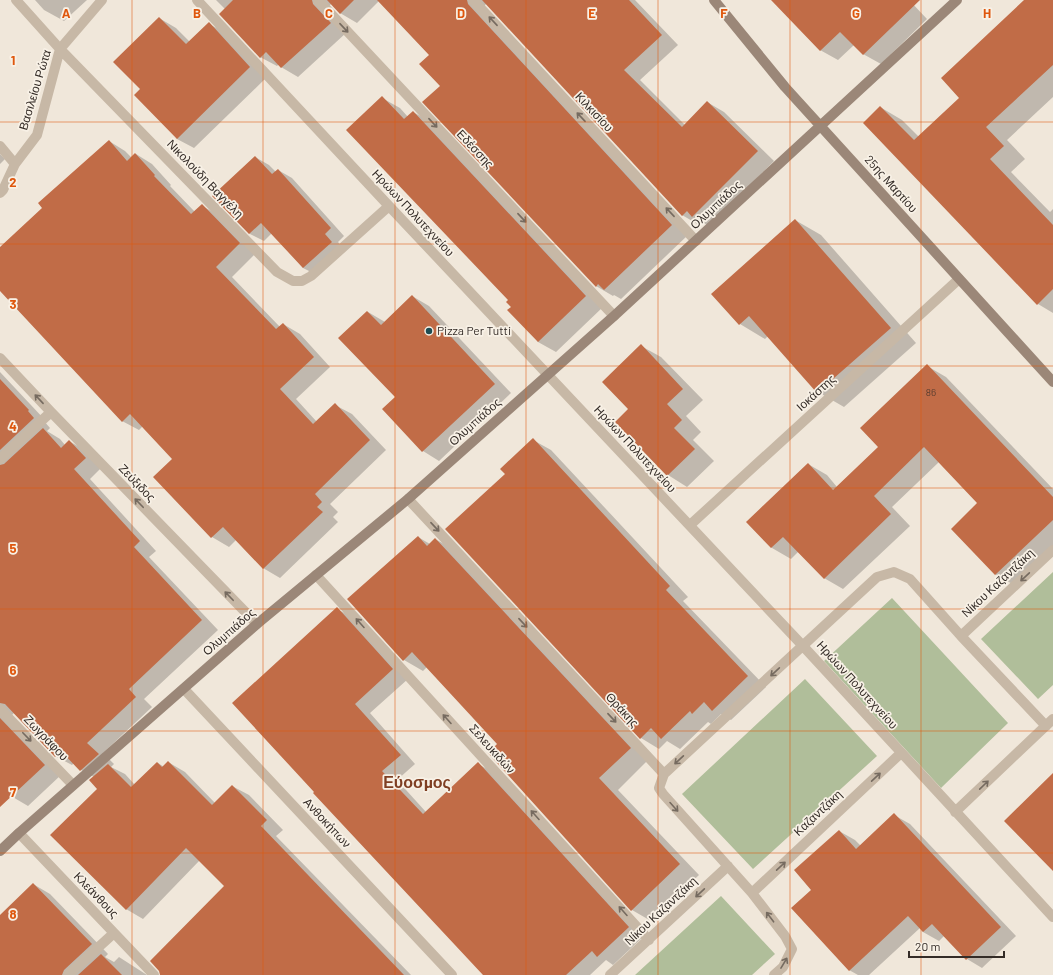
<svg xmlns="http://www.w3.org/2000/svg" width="1053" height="975" font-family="Barlow,sans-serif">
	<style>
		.green { fill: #b0be9a }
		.shadow { fill: #0003 }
		.building { fill: #c16c47 }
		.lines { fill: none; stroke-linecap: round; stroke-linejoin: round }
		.street { stroke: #c7b8a6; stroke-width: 10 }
		.secondary { stroke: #9b8778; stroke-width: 10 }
		.oneway { stroke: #766b60 }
		.grid { fill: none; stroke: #df570d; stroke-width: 1; stroke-opacity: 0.55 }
		.poi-dot { fill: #1e4d53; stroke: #f8f1e6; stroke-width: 1.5 }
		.labels { text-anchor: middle; stroke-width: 3.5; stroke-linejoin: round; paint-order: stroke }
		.number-label { font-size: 10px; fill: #573c2f }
		.street-label { font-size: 12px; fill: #342c27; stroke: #f8f1e6 }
		.poi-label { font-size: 12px; fill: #342c27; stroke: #f8f1e6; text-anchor: start }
		.district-label { font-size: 16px; font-weight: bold; fill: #7f3f23; stroke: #f8f1e6 }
		.grid-label { font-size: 13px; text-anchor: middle; font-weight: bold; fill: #df570d; stroke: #f8f1e6; stroke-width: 3.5; stroke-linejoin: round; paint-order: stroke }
	</style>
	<rect width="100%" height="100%" fill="#f0e7da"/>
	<path class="green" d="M 1053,572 L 1053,685 L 1038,699 L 981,639 Z
		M 892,598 L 1008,723 L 941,788 L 824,661 Z
		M 805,679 L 877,756 L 753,869 L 682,794 Z
		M 721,896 L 775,954 L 752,975 L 635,975 Z"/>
	<path class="shadow" d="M 35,0 L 87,0 L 64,21 L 44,10 Z
		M 216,0 L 635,0 L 678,45 L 640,80 L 685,125 L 707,102 L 724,112 L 774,161 L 709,226 L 702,222 L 699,225 L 682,215 L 487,4 L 486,4 L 483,8 L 688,235 L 621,299 L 614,295 L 613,296 L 596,286 L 441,86 L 430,55 L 379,1 L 357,23 L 340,13 L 332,4 L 331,4 L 328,8 L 346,33 L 298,77 L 281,67 L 279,64 L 277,66 L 260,57 L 225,9 Z
		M 772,0 L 909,0 L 927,19 L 881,64 L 863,54 L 854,45 L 838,60 L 820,50 Z
		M 1026,0 L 1053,0 L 1053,97 L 1007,140 L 1025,159 L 1011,172 L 1050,212 L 1053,209 L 1053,313 L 1038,304 L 880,107 L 902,120 L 919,137 L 960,98 Z
		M 159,18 L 176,28 L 190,42 L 209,24 L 226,33 L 267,77 L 194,148 L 177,139 L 142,89 Z
		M 382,98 L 400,108 L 408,117 L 413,112 L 431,122 L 603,307 L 556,352 L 538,342 L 512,307 L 510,300 Z
		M 109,141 L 125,151 L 132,158 L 136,154 L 152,164 L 171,185 L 170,186 L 195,212 L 202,206 L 219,215 L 256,253 L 232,277 L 280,327 L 283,324 L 300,334 L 330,367 L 296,399 L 317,422 L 335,405 L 352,414 L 386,450 L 330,504 L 338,512 L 333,517 L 338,522 L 280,578 L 263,568 L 236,540 L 229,547 L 212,537 L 174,459 L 143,426 L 139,430 L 122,421 L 0,290 L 0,248 L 43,208 Z
		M 0,154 L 5,159 L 0,164 Z
		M 255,157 L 269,165 L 276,172 L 278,170 L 292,178 L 344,236 L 338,242 L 345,250 L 317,275 L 303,268 L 272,233 L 264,241 L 250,234 L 213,196 Z
		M 795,220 L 821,235 L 916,343 L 844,407 L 818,392 L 768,336 L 765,339 L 740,324 Z
		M 412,296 L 429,306 L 511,393 L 439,461 L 423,451 L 396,397 L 368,312 L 385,322 Z
		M 641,346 L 661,357 L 703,400 L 686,416 L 701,432 L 693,440 L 714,461 L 687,487 L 668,475 L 616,422 L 630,409 Z
		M 927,366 L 946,377 L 1053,489 L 1053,549 L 1014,585 L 995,574 L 979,503 L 939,462 L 892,507 L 910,526 L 843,589 L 824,578 L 799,551 L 791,559 L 772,548 L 747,522 L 808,464 L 827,475 L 837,487 L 879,447 Z
		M 0,372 L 45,420 L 44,421 L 50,428 L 47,431 L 60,439 L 65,445 L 69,441 L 86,451 L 101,468 L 90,479 L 156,551 L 149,557 L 218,630 L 144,699 L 152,707 L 103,753 L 114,764 L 111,767 L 125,774 L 135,785 L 158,763 L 164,767 L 168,762 L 185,772 L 215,803 L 232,786 L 249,795 L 283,830 L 276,836 L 411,975 L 161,975 L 225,886 L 200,860 L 143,919 L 126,909 L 99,789 L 94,777 L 81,770 L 74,763 L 72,765 L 55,756 L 14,713 L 10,717 L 61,775 L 28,806 L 11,796 L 6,791 L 0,797 Z
		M 533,440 L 551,450 L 688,597 L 683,601 L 766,687 L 731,720 L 721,714 L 711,724 L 708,722 L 680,749 L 667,741 L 659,749 L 641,738 L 506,474 Z
		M 418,537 L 430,544 L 435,539 L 455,550 L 649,759 L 618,790 L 699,875 L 651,921 L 632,910 L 499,744 L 427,667 L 423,671 L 404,660 Z
		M 337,609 L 352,617 L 408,679 L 370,713 L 415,764 L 397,780 L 426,812 L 478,764 L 493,772 L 643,937 L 613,965 L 606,960 L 590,975 L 484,975 L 314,793 Z
		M 894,815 L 910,824 L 1016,936 L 982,968 L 967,959 L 944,936 L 939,941 L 923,932 L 920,928 L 869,975 L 858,975 L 849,970 L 813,890 L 839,831 L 855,840 L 861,846 Z
		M 33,884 L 50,894 L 108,954 L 105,957 L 114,962 L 119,957 L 147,975 L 0,975 L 0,916 Z"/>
	<path class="building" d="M 233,0 L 312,0 L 313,4 L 331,23 L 281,68 L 266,52 L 260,58 L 219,14 Z
		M 327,0 L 354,0 L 340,14 Z
		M 377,0 L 467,0 L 468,4 L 672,225 L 604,290 L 598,284 L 596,287 L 422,102 L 440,86 L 419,64 L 429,55 Z
		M 482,0 L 629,0 L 662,35 L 624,70 L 682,127 L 707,101 L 758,151 L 692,217 L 687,211 L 682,216 Z
		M 771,0 L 920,0 L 863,55 L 840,32 L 820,51 Z
		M 1024,0 L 1053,0 L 1053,65 L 986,127 L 1004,146 L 990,159 L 1053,225 L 1053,289 L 1037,305 L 863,123 L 880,106 L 914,140 L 959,98 L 941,78 Z
		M 159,17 L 186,44 L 209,22 L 250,67 L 177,139 L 134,95 L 140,89 L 113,62 Z
		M 382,96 L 404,119 L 413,111 L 586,296 L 538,342 L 507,310 L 511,307 L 506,302 L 508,300 L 346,130 Z
		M 109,140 L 127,161 L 135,153 L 155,175 L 154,176 L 191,214 L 202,204 L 240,243 L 216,267 L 276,329 L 283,323 L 314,357 L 280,389 L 313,424 L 335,403 L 370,440 L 315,494 L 322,502 L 317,507 L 323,512 L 263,569 L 223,527 L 211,538 L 153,477 L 172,459 L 130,414 L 122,422 L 0,291 L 0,247 L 42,208 L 38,203 Z
		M 255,156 L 272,174 L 278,169 L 331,228 L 325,234 L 332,242 L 303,268 L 261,223 L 249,234 L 212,196 Z
		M 795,219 L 891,328 L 817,393 L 749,316 L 739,325 L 711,294 Z
		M 412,295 L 495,384 L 422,452 L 382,409 L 395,397 L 338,338 L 367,311 L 381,325 Z
		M 641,344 L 683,389 L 667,404 L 682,420 L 674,428 L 695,449 L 667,476 L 615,422 L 628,409 L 602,382 Z
		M 927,364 L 1053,497 L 1053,520 L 995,575 L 951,529 L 977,503 L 924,447 L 874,496 L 891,514 L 824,579 L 783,537 L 771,548 L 746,522 L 808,463 L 833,490 L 878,447 L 860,428 Z
		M 0,379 L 29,410 L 28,411 L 34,418 L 0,450 Z
		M 43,428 L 61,448 L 69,440 L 86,458 L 74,469 L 140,541 L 134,547 L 202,620 L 129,689 L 136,697 L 87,743 L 99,754 L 80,771 L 61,751 L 55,757 L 5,704 L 0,703 L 0,465 L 4,464 Z
		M 533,438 L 670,586 L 666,590 L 748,676 L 712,711 L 704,702 L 692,714 L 690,711 L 661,739 L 651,728 L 640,739 L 445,529 L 505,474 L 500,469 Z
		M 418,536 L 427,546 L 435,538 L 631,748 L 599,778 L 680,864 L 631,911 L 488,753 L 497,744 L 412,652 L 403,661 L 347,599 Z
		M 337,607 L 393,669 L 355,704 L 401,755 L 382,771 L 423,814 L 478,762 L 629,927 L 597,957 L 592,951 L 566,975 L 483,975 L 313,793 L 314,792 L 232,703 Z
		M 0,718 L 45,765 L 0,807 Z
		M 168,761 L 212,805 L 232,785 L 267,820 L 261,826 L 404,975 L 160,975 L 159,971 L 150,961 L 224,886 L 186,848 L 126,910 L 50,835 L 97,789 L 89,780 L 108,764 L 131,787 L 157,762 L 162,767 Z
		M 1053,773 L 1053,871 L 1004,821 Z
		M 894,813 L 1001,927 L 966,960 L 932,924 L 923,932 L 908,916 L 849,971 L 791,908 L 811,890 L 794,870 L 839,830 L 856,849 Z
		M 33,883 L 92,944 L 64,970 L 62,975 L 0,975 L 0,915 Z
		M 101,954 L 122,975 L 78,975 Z"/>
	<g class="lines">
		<path class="street" d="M 16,0 L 60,49 L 277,272 L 293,281 L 302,281 L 311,276 L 389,206
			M 197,0 L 389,206 L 803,646 L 1053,917
			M 318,0 L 614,316
			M 473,0 L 696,241
			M 0,146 L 15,164
			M 0,193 L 3,190 L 15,164 L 37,135 L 60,49 L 102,0
			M 0,358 L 51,412 L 257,624
			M 0,459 L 51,412
			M 408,499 L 664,774
			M 690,525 L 959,279
			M 316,575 L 649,940
			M 961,636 L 1053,550
			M 184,689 L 452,975
			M 0,709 L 73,785
			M 955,812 L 1053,719
			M 19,833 L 154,975
			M 752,893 L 901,753
			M 68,975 L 114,933
			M 610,975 L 728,866
			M 774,975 L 783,967 L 792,949 L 785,936 L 752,893 L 663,794 L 659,788 L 664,774 L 877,577 L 894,572 L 910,579 L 961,636 L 1046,726"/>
		<path class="secondary" d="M 714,0 L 785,87 L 1053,382
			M 0,851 L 19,833 L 257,624 L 408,499 L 614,316 L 957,0"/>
	</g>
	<defs><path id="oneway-shaft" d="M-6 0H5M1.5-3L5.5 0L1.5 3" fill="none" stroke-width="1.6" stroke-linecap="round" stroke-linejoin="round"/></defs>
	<g class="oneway">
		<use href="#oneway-shaft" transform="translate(493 21) rotate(-133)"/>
		<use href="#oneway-shaft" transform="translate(344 28) rotate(47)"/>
		<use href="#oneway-shaft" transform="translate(581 117) rotate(-133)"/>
		<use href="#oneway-shaft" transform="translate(433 123) rotate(47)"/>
		<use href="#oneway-shaft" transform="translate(670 212) rotate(-133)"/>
		<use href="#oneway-shaft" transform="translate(522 218) rotate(47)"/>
		<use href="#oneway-shaft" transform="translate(39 399) rotate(-133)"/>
		<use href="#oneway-shaft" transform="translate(139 503) rotate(-134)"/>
		<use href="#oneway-shaft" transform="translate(435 527) rotate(47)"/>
		<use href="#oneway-shaft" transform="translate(1025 577) rotate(137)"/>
		<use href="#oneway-shaft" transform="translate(229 596) rotate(-134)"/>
		<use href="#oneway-shaft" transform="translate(360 623) rotate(-132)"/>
		<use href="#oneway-shaft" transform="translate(523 623) rotate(47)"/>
		<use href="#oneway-shaft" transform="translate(775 672) rotate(137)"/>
		<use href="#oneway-shaft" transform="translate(612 718) rotate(47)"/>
		<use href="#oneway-shaft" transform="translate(447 719) rotate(-132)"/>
		<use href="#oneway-shaft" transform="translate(27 737) rotate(46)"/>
		<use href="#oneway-shaft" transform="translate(679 760) rotate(137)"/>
		<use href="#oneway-shaft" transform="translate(876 777) rotate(-43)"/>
		<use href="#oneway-shaft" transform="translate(984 785) rotate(-44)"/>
		<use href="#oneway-shaft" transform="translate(674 807) rotate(48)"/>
		<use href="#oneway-shaft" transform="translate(535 815) rotate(-132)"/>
		<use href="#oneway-shaft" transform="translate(781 866) rotate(-43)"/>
		<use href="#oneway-shaft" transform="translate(700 893) rotate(137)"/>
		<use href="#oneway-shaft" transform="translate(623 911) rotate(-132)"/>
		<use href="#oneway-shaft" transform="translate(770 917) rotate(-127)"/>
		<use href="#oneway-shaft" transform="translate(784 963) rotate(-59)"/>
	</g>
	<path class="grid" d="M 132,0 L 132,975M 263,0 L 263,975M 395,0 L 395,975M 526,0 L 526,975M 658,0 L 658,975M 790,0 L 790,975M 921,0 L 921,975M 0,122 L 1053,122M 0,244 L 1053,244M 0,366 L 1053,366M 0,488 L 1053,488M 0,609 L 1053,609M 0,731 L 1053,731M 0,853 L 1053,853"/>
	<circle class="poi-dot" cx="429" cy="331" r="4"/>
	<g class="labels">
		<g class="number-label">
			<text x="931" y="396">86</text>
		</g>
		<g class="street-label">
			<text transform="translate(35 90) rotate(-73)" y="4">Βασιλείου Ρώτα</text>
			<text transform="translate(594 112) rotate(47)" y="4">Κιλκισίου</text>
			<text transform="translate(475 149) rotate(47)" y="4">Εδέσσης</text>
			<text transform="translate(205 179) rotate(46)" y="4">Νικολούδη Βαγγέλη</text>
			<text transform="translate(891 184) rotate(48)" y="4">25ης Μαρτίου</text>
			<text transform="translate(716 205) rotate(-43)" y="4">Ολυμπιάδος</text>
			<text transform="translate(413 213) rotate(47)" y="4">Ηρώων Πολυτεχνείου</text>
			<text transform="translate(816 393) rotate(-42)" y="4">Ιοκάστης</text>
			<text transform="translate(475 422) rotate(-42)" y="4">Ολυμπιάδος</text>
			<text transform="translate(635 449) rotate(47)" y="4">Ηρώων Πολυτεχνείου</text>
			<text transform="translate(137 483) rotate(46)" y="4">Ζεύξιδος</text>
			<text transform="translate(998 583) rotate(-43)" y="4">Νίκου Καζαντζάκη</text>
			<text transform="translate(229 632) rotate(-41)" y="4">Ολυμπιάδος</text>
			<text transform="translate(857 685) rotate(48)" y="4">Ηρώων Πολυτεχνείου</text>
			<text transform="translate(622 710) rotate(47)" y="4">Θράκης</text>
			<text transform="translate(46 738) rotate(46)" y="4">Ζωγράφου</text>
			<text transform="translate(492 749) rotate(48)" y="4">Σελευκιδών</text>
			<text transform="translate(818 813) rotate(-43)" y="4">Καζαντζάκη</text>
			<text transform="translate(327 823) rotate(47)" y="4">Ανθοκήπων</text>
			<text transform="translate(96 895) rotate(46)" y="4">Κλεάνθους</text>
			<text transform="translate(661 911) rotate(-43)" y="4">Νίκου Καζαντζάκη</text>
		</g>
		<g class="poi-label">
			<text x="437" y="335">Pizza Per Tutti</text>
		</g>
		<g class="district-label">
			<text x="417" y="788">Εύοσμος</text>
		</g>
	</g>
	<g class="grid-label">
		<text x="66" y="18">A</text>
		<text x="197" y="18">B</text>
		<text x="329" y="18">C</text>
		<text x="461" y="18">D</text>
		<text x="592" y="18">E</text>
		<text x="724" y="18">F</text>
		<text x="856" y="18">G</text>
		<text x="987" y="18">H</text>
		<text x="13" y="65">1</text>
		<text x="13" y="187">2</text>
		<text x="13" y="309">3</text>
		<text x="13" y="431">4</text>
		<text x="13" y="553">5</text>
		<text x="13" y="675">6</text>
		<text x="13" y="797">7</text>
		<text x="13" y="919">8</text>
	</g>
	<path d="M909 951v6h95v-6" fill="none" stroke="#342c27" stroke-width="2"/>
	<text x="915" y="951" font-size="12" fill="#342c27" stroke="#f8f1e6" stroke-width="3" paint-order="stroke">20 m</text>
</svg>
